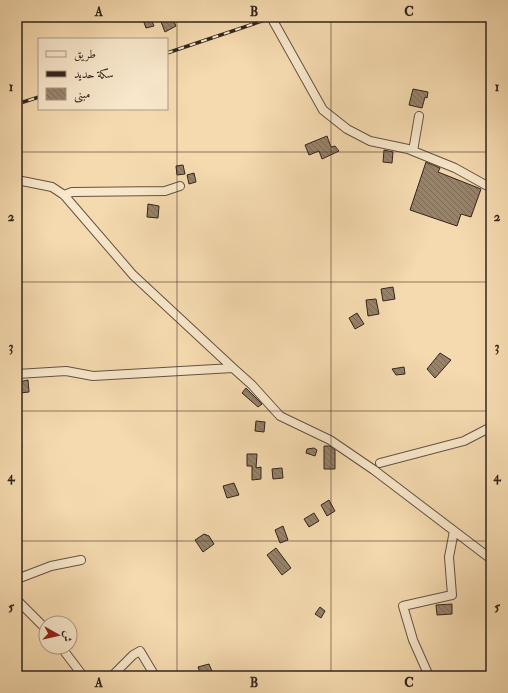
<svg xmlns="http://www.w3.org/2000/svg" width="508" height="693" font-family="'IM FELL Double Pica',Amiri,serif">
	<style>
		.building { fill: url(#building-back-hatch); stroke: #33241e }
		.lines { fill: none; stroke-linecap: round; stroke-linejoin: round }
		.minor-casing { stroke: #645242; stroke-width: 10 }
		.minor { stroke: #f8e7cb; stroke-width: 8 }
		.rail-casing { stroke: #33241e; stroke-width: 3.5 }
		.rail { stroke: #f8e7cb; stroke-width: 2; stroke-dasharray: 6; stroke-linecap: butt }
		.grid { fill: none; stroke: #33241e; stroke-width: 1; stroke-opacity: 0.55 }
		.neatline { fill: none; stroke: #33241e; stroke-width: 1.5 }
		.grid-label { font-size: 13px; text-anchor: middle; font-weight: bold; fill: #33241e }
	</style>
	<defs>
		<pattern id="building-back-hatch" width="6" height="6" patternUnits="userSpaceOnUse"><rect width="6" height="6" fill="#988369"/><path d="M-1 5l2 2M0 0l6 6M5-1l2 2" fill="none" stroke="#7d6b56"/></pattern>
	</defs>
	<rect width="100%" height="100%" fill="#f5daaf"/>
	<filter id="stains"><feTurbulence type="fractalNoise" baseFrequency=".005" numOctaves="4"/><feColorMatrix values="0 0 0 0 .2 0 0 0 0 .09 0 0 0 0 .02 0 0 0 .5 -.17"/></filter>
	<radialGradient id="worn" r=".72"><stop offset=".6" stop-color="#630" stop-opacity="0"/><stop offset="1" stop-color="#630" stop-opacity=".3"/></radialGradient>
	<path class="building" d="M 142,17 L 150,17 L 154,26 L 146,28 Z
		M 172,17 L 176,26 L 165,32 L 161,22 Z
		M 413,89 L 428,92 L 427,98 L 425,97 L 422,108 L 409,105 Z
		M 327,136 L 331,147 L 335,146 L 339,151 L 322,159 L 319,151 L 309,155 L 305,145 Z
		M 384,150 L 393,152 L 392,163 L 383,162 Z
		M 426,162 L 440,168 L 438,172 L 481,189 L 471,217 L 461,214 L 457,226 L 410,210 Z
		M 183,165 L 185,174 L 177,175 L 176,166 Z
		M 194,173 L 196,182 L 189,184 L 187,175 Z
		M 148,204 L 159,206 L 158,218 L 147,217 Z
		M 393,287 L 395,299 L 383,301 L 381,289 Z
		M 376,299 L 379,314 L 368,316 L 366,300 Z
		M 357,313 L 364,324 L 355,329 L 349,318 Z
		M 440,353 L 451,360 L 435,378 L 427,369 Z
		M 404,367 L 405,374 L 396,375 L 392,369 Z
		M 28,380 L 29,392 L 20,393 L 19,382 Z
		M 246,388 L 262,404 L 258,407 L 242,393 Z
		M 256,421 L 265,422 L 264,432 L 255,431 Z
		M 17,430 L 20,430 L 22,447 L 17,448 Z
		M 324,446 L 330,446 L 335,450 L 335,469 L 324,469 Z
		M 314,448 L 317,450 L 315,456 L 306,453 L 307,449 Z
		M 247,454 L 257,454 L 256,468 L 261,467 L 261,479 L 252,480 L 252,466 L 247,466 Z
		M 282,468 L 283,478 L 273,479 L 272,469 Z
		M 234,483 L 239,495 L 227,498 L 223,486 Z
		M 329,500 L 335,511 L 327,516 L 321,505 Z
		M 314,513 L 319,521 L 309,527 L 304,519 Z
		M 283,526 L 288,540 L 280,543 L 275,530 Z
		M 204,534 L 209,536 L 214,544 L 203,552 L 195,540 Z
		M 276,548 L 291,568 L 282,575 L 267,555 Z
		M 452,604 L 452,614 L 437,615 L 436,605 Z
		M 320,607 L 325,611 L 321,618 L 315,614 Z
		M 209,664 L 214,676 L 201,676 L 198,667 Z"/>
	<g class="lines">
		<g class="minor-casing">
			<path id="minor" d="M 271,17 L 323,110 L 347,129 L 370,141 L 408,149 L 455,168 L 491,188
				M 413,151 L 419,116
				M 17,180 L 52,187 L 64,195 L 133,275 L 233,368
				M 64,195 L 72,192 L 165,191 L 180,186
				M 17,374 L 66,371 L 93,376 L 233,368 L 252,385 L 280,416 L 330,440 L 374,470 L 491,559
				M 380,463 L 464,441 L 491,427
				M 17,579 L 51,566 L 81,560
				M 17,600 L 46,629
				M 61,647 L 83,676
				M 112,676 L 133,655 L 140,651 L 155,676
				M 429,676 L 413,640 L 403,606 L 452,595 L 449,557 L 454,531"/>
		</g>
		<use href="#minor" class="minor"/>
		<g class="rail-casing">
			<path id="rail" d="M 167,53 L 274,17
				M 17,104 L 39,97"/>
		</g>
		<use href="#rail" class="rail"/>
	</g>
	<path class="grid" d="M 177,17 L 177,676M 331,17 L 331,676M 17,152 L 491,152M 17,282 L 491,282M 17,411 L 491,411M 17,541 L 491,541"/>
	<rect width="508" height="693" fill="none" stroke="#f5daaf" stroke-width="44"/>
	<rect x="38" y="38" width="130" height="72" fill="#f8e7cb" stroke="#a99986"/>
	<rect x="46" y="51" width="20" height="6" fill="#f8e7cb" stroke="#a99986"/>
	<text x="74" y="58" font-size="12" fill="#33241e">طريق</text>
	<rect x="46" y="71" width="20" height="6" fill="#33241e" stroke="#a99986"/>
	<text x="74" y="78" font-size="12" fill="#33241e">سكة حديد</text>
	<rect x="46" y="88" width="20" height="12" fill="url(#building-back-hatch)" stroke="#a99986"/>
	<text x="74" y="98" font-size="12" fill="#33241e">مبنى</text>
	<g transform="translate(58 635) rotate(98)"><circle r="19" fill="#f8e7cb" stroke="#a99986"/>
	<path d="M0-3L7 15L0 10L-7 15Z" fill="#8f2418"/>
	<text y="-6" font-size="11" font-weight="bold" text-anchor="middle" fill="#33241e">ش</text>
	</g>
	<rect x="22" y="22" width="464" height="649" class="neatline"/>
	<g class="grid-label">
		<text x="99" y="16">A</text>
		<text x="254" y="16">B</text>
		<text x="409" y="16">C</text>
		<text x="11" y="91">1</text>
		<text x="497" y="91">1</text>
		<text x="11" y="221">2</text>
		<text x="497" y="221">2</text>
		<text x="11" y="351">3</text>
		<text x="497" y="351">3</text>
		<text x="11" y="481">4</text>
		<text x="497" y="481">4</text>
		<text x="11" y="611">5</text>
		<text x="497" y="611">5</text>
		<text x="99" y="687">A</text>
		<text x="254" y="687">B</text>
		<text x="409" y="687">C</text>
	</g>
	<rect width="100%" height="100%" filter="url(#stains)"/>
	<rect width="100%" height="100%" fill="url(#worn)"/>
</svg>
